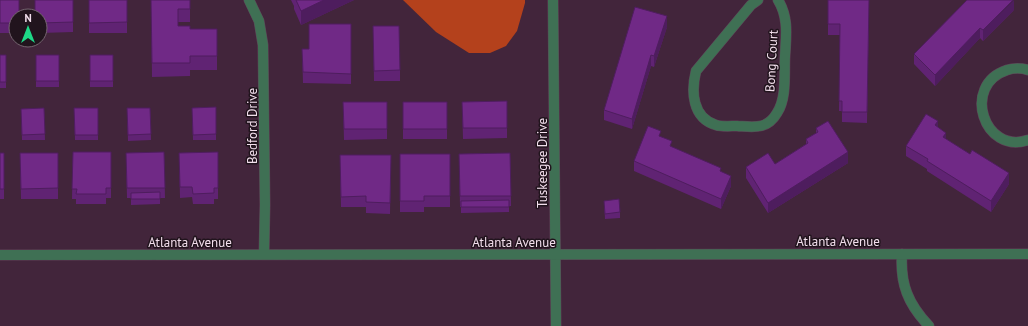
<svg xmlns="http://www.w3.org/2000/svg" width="1028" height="326" font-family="'PT Sans',sans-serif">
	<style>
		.forest { fill: #b4411c }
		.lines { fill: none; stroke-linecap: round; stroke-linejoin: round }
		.minor-casing { stroke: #5e4357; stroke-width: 11 }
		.minor { stroke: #3f7054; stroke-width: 10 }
		.wall { fill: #602373 }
		.shaded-wall { fill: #4e1d5e }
		.building { fill: #702986; stroke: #4e1d5e }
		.labels { text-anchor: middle; stroke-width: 3; stroke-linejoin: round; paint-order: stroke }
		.street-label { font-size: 13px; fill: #f3dfed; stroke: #21141d }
	</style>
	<rect width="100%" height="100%" fill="#42253b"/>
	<path class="forest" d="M 403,0 L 525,0 L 525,3 L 517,31 L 506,46 L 490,53 L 469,53 L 436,32 Z"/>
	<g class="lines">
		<g class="minor-casing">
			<path id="minor" d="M 249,0 L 259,21 L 263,45 L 265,205 L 264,254
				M 553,0 L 556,326
				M 758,0 L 751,5 L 696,71 C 691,91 692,118 716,125 C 722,127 731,126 737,126 C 754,127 767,130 777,113 C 787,98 784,74 785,56 C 786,36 789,18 778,0
				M 1028,70 C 1022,68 1013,68 1007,70 C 961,85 984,155 1028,140
				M 902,254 C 900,284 908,304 929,326
				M 0,255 L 1028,254"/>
		</g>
		<use href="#minor" class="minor"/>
	</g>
	<path class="wall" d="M 0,0 L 16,16 L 16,33 L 0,33 Z
		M 73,0 L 73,32 L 40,33 L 40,16 Z
		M 89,0 L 127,0 L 127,33 L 89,33 Z
		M 151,0 L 190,0 L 190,22 L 178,22 L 178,26 L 190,29 L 217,29 L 217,70 L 190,70 L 190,76 L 152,77 Z
		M 291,0 L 354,0 L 301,25 L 294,9 L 294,6 Z
		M 828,0 L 869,0 L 867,123 L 842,122 L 842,111 L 839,111 L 840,35 L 828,35 Z
		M 1014,10 L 983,41 L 980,38 L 935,86 L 914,64 L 914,54 Z
		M 351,24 L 351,84 L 303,83 L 302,49 L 309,49 Z
		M 373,26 L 400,70 L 400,81 L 374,81 Z
		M 667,27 L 654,67 L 651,66 L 632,129 L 604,120 L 604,110 Z
		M 0,55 L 6,55 L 6,88 L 0,88 Z
		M 36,55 L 59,55 L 59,87 L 36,87 Z
		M 90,55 L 113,55 L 113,87 L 90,87 Z
		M 507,101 L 507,138 L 463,139 L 462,102 Z
		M 343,102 L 387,102 L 387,139 L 344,140 Z
		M 403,102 L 447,102 L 447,139 L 403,139 Z
		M 216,107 L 216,140 L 193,140 L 192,108 Z
		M 44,108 L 45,140 L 22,140 L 21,109 Z
		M 74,108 L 98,108 L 98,140 L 75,140 Z
		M 127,108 L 150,108 L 151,140 L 128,141 Z
		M 938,127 L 946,139 L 1009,184 L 991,212 L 927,171 L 927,169 L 906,156 L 906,146 Z
		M 816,128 L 848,163 L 768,213 L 746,178 L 746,167 L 775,164 L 806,144 L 806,139 L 816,133 Z
		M 661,137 L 672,147 L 721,172 L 731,186 L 721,209 L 634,171 L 634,161 Z
		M 73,152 L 111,152 L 111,198 L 106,198 L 106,204 L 76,204 L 76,199 L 72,199 Z
		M 164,152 L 165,198 L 160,198 L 160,204 L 131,205 L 131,198 L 127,198 L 126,153 Z
		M 218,152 L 218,199 L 214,199 L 214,204 L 193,204 L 192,197 L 180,198 L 179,153 Z
		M 0,153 L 4,153 L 4,199 L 0,199 Z
		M 20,153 L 58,153 L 58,199 L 21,199 Z
		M 510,153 L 511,206 L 509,206 L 509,212 L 461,213 L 461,207 L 460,207 L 459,154 Z
		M 400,154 L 450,154 L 450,207 L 424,207 L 424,212 L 400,212 Z
		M 340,155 L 391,155 L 390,214 L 366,213 L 366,207 L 341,207 Z
		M 604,201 L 620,212 L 620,218 L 605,219 Z"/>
	<path class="shaded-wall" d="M 324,0 L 354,0 L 301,25 L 301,11 Z
		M 1014,0 L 1014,10 L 983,41 L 983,30 Z
		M 667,16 L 667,27 L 654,67 L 654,56 Z
		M 980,28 L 980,38 L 935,86 L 935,75 Z
		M 651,55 L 651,66 L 632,129 L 632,119 Z
		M 938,121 L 938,131 L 935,125 Z
		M 946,133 L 946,143 L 943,137 Z
		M 848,152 L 848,163 L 768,213 L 768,203 Z
		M 1009,173 L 1009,184 L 991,212 L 991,201 Z
		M 731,176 L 731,186 L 721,209 L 721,199 Z"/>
	<path class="building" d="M 0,0 L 19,0 L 19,16 L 16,16 L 16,23 L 0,23 Z
		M 35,0 L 73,0 L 73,22 L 40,23 L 40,16 L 35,16 Z
		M 89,0 L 127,0 L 127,22 L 89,23 Z
		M 151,0 L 190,0 L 190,9 L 178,9 L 178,26 L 190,26 L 190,29 L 217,29 L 217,56 L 190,56 L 190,63 L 152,63 Z
		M 296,0 L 324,0 L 301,11 Z
		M 828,0 L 869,0 L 867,112 L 842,112 L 842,101 L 839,101 L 840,24 L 828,24 Z
		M 967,0 L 1013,0 L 983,30 L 980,28 L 935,75 L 914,54 Z
		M 635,7 L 667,16 L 654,56 L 651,55 L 632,119 L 604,110 Z
		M 309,24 L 351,24 L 351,74 L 303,72 L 302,49 L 309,49 Z
		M 373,26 L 399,26 L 400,70 L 374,71 Z
		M 0,55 L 6,55 L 6,82 L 0,82 Z
		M 36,55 L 59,55 L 59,81 L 36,81 Z
		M 90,55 L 113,55 L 113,81 L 90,81 Z
		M 507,101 L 507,128 L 463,128 L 462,102 Z
		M 343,102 L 387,102 L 387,129 L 344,129 Z
		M 403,102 L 447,102 L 447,129 L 403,129 Z
		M 216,107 L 216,134 L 193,135 L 192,108 Z
		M 44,108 L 45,134 L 22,135 L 21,109 Z
		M 74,108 L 98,108 L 98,135 L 75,135 Z
		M 127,108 L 150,108 L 151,134 L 128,135 Z
		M 926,114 L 938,121 L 935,125 L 946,133 L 943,137 L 970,154 L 972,150 L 1009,173 L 991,201 L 927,161 L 928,159 L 906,146 Z
		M 828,121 L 848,152 L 768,203 L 746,167 L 768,153 L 775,164 L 808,143 L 806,139 L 818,132 L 816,128 Z
		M 648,126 L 661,131 L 659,136 L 672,141 L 670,146 L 721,168 L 720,171 L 731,176 L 721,199 L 634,161 Z
		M 73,152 L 111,152 L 111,188 L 106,188 L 106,194 L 76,194 L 77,189 L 72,189 Z
		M 164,152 L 165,188 L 127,188 L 126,153 Z
		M 218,152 L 218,188 L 214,188 L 214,193 L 193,194 L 192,187 L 180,187 L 179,153 Z
		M 0,153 L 4,153 L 4,189 L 0,189 Z
		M 20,153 L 58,153 L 58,188 L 21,189 Z
		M 510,153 L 511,196 L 460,196 L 459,154 Z
		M 400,154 L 450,154 L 450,196 L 424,196 L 424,201 L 400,201 Z
		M 340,155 L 391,155 L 390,203 L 366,202 L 366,196 L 341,197 Z
		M 160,192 L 160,199 L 131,199 L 131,193 Z
		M 619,199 L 620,212 L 605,214 L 604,201 Z
		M 509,200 L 509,207 L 461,207 L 461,201 Z"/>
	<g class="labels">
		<g class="street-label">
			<text transform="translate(771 61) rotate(-87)" y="5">Bong Court</text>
			<text transform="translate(252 126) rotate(-90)" y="5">Bedford Drive</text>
			<text transform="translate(542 163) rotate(-90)" y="5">Tuskeegee Drive</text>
			<text x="838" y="246">Atlanta Avenue</text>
			<text x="190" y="247">Atlanta Avenue</text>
			<text x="514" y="247">Atlanta Avenue</text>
		</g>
	</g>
	<g transform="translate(28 28)"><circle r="19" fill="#21141d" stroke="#756570"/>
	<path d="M0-3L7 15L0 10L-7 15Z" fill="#1ed887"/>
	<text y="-6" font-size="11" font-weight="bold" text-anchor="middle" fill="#f3dfed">N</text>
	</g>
</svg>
